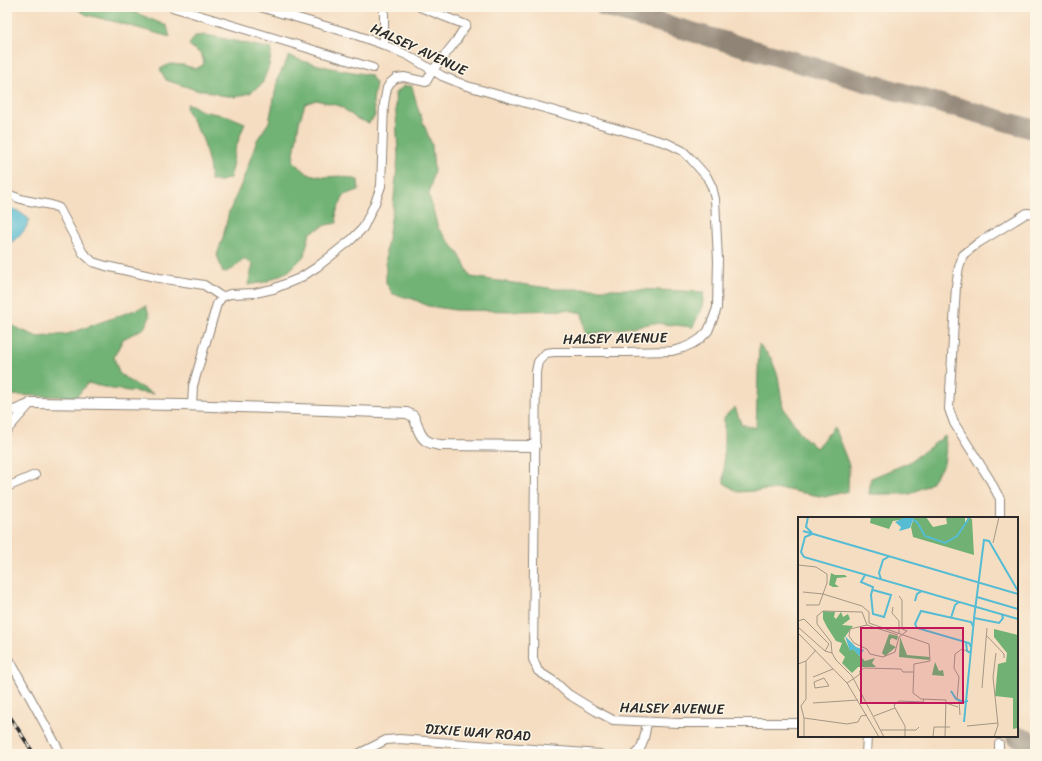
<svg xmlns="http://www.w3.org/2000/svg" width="1042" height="761" font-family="Sriracha,sans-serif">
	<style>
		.forest { fill: #71b274; stroke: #4e6e50 }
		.water { fill: #55bcd3; stroke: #40747f }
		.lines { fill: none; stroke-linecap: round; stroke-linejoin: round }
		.taxiway { stroke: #908476; stroke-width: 20 }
		.minor-casing { stroke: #908476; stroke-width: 10 }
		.tertiary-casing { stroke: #908476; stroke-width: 12 }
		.minor { stroke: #fff; stroke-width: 8 }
		.tertiary { stroke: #fff; stroke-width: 10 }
		.rail-casing { stroke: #2b2b2b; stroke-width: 3.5 }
		.rail { stroke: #fcf5e5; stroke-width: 2; stroke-dasharray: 6; stroke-linecap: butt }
		.labels { text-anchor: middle; stroke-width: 3; stroke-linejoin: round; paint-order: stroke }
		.street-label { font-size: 14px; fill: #2b2b2b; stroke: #fcf5e5 }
		.inset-river { fill: none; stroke: #55bcd3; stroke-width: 2 }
		.inset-road { fill: none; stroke: #a49685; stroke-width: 1 }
		.view { fill: #c2185b; fill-opacity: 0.15; stroke: #c2185b; stroke-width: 2 }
		.inset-edge { fill: none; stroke: #2b2b2b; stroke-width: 2 }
	</style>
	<rect width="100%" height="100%" fill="#fcf5e5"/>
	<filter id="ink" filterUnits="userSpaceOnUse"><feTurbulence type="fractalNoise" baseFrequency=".025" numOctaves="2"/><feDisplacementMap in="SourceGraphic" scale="8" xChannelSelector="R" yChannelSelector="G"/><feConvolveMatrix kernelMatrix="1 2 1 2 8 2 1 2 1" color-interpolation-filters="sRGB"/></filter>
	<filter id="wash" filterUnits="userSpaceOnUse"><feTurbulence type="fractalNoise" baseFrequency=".012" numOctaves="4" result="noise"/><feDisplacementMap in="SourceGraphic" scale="16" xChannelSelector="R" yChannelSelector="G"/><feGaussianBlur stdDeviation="0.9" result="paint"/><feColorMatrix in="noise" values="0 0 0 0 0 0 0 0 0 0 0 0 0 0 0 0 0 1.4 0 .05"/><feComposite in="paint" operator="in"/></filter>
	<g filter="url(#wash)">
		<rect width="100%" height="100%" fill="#f5ddc1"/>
		<path class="forest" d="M 74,7 L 119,7 L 132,11 L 167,26 L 170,37 L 116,22 L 87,15 Z
			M 206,35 L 272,49 L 269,66 L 262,84 L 250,93 L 236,97 L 219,95 L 204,90 L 196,90 L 166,80 L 160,69 L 170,64 L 184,65 L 196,69 L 204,64 L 202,55 L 189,45 L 195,36 Z
			M 289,56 L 303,61 L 331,68 L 370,75 L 376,83 L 373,101 L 375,116 L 369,123 L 357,119 L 340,106 L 316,100 L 305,104 L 299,123 L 293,161 L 308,174 L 324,177 L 341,176 L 358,180 L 359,190 L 344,195 L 336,213 L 337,223 L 326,225 L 310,233 L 304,256 L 289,271 L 265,282 L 248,285 L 253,264 L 243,259 L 233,269 L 223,273 L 217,255 L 223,237 L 229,212 L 243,180 L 257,140 L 269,122 L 278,78 Z
			M 404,86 L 412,86 L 418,109 L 432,145 L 434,170 L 429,195 L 438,228 L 459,254 L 471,277 L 556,289 L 637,289 L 704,292 L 702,307 L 693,327 L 654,323 L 586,335 L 582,313 L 567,310 L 519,311 L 455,310 L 428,306 L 413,299 L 393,294 L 386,283 L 386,250 L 393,207 L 398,156 L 395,93 Z
			M 187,104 L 192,105 L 202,111 L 228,116 L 245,123 L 235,150 L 230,178 L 218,182 L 211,180 L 209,164 L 203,140 L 186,109 Z
			M 146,306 L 150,317 L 144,328 L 123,339 L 114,357 L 119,373 L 131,382 L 154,394 L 112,389 L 88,383 L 76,397 L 7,395 L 7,322 L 19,329 L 38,337 L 68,334 Z
			M 759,344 L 771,358 L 778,376 L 783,407 L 801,434 L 816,448 L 834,427 L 849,465 L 848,491 L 825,497 L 782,489 L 738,492 L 724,483 L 724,417 L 735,407 L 741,424 L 756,428 Z
			M 945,436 L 946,448 L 944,464 L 930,484 L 910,494 L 869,494 L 871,478 L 908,463 Z"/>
		<path class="water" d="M 7,207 L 18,211 L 29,219 C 27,232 16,238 7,246 Z"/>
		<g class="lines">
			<path class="taxiway" d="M 605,7 L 949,106 L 957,107 L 1035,130
				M 1016,736 L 1027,740 L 1035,747"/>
		</g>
	</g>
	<g filter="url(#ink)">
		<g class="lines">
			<g class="minor-casing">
				<path id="minor" d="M 172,7 L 373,68
					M 260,7 L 356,35 L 384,45 L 409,56 L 442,76 L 467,86 L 667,143 L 683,151 L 691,159 L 707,177 L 712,187 L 715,199 L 718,260 L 717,308 L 713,319 L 708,331 L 700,339 L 692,344 L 683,348 L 672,351 L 626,352 L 554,352 L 546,353 L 538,362 L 536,372 L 533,659 L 538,671 L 555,682 L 568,694 L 596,711 L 613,720 L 678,723 L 799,723
					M 384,7 L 384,45
					M 7,194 L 24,200 L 51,205 L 59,208 L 83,253 L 93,262 L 106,266 L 159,278 L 204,285 L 222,297 L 230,294 L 255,293 L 273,289 L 300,278 L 317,267 L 351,240 L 363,228 L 375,203 L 381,186 L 384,104 L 387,88 L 390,83 L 396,78 L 404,77 L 426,82 L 433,70 L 456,41 L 466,25 L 420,7
					M 192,406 L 193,386 L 217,304 L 222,297
					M 7,415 L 14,410 L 29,404
					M 7,430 L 31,403
					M 7,487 L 35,475
					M 1000,518 L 1000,499 L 990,480 L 954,423 L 949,409 L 956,286 L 959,267 L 963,255 L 978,243 L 1027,213 L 1035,214
					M 7,655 L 61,754
					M 358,754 L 386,740 L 399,739 L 600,754
					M 635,754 C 644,748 645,733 647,722
					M 866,754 L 867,736
					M 999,754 L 999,744"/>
			</g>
			<g class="tertiary-casing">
				<path id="tertiary" d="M 31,403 L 183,405 L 407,413 C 409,414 411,415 413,416 C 415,419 416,422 417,425 C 421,439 426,443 440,445 L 535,446"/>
			</g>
			<use href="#minor" class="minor"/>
			<use href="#tertiary" class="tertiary"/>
			<g class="rail-casing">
				<path id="rail" d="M 7,712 L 34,754"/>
			</g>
			<use href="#rail" class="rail"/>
		</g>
	</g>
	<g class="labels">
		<g class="street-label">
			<text transform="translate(419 49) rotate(25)" y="5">HALSEY AVENUE</text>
			<text transform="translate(615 338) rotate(-1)" y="5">HALSEY AVENUE</text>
			<text transform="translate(672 708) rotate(1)" y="5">HALSEY AVENUE</text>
			<text transform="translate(478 732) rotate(4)" y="5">DIXIE WAY ROAD</text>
		</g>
	</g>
	<g transform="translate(798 517)">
		<rect width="220" height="220" fill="#f5ddc1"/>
		<path d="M 73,0 L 108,0 L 109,2 L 95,4 L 91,12 L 72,6 ZM 116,0 L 128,0 L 135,10 L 149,7 L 148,0 L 167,0 L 167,6 L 170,0 L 174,2 L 176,38 L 115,20 L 113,10 ZM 33,56 L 37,58 L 47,58 L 49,60 L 39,61 L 37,67 L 41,70 L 35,70 L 31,68 ZM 25,94 L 37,95 L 36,100 L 38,102 L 43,95 L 45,100 L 50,97 L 52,102 L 44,108 L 55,109 L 46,121 L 52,133 L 55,132 L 67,144 L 77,141 L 74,146 L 78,150 L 60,150 L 54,156 L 44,146 L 47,140 L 41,134 L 44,126 L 38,124 L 29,110 L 25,102 ZM 196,112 L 220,118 L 220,211 L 215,212 L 215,181 L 197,179 L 200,147 L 208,145 L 209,136 L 196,120 ZM 91,117 L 100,119 L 99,123 L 94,121 L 92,123 L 92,127 L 98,130 L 87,139 L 84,136 ZM 102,120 L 109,138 L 132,140 L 131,143 L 101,140 ZM 137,145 L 141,154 L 145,153 L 146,159 L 134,158 Z" fill="#71b274"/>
		<path d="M 108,0 L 116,0 L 112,11 L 101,14 L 103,10 L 97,5 ZM 47,119 L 58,130 L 66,133 L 61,139 L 55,132 L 52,134 Z" fill="#55bcd3"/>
		<path class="inset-river" d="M 10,0 L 8,10 L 14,16M 115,3 L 119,5 L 127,19 L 147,26 L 159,19 L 172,0M 5,14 L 220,77M 14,17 L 7,20 L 3,35 L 6,40 L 220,102M 67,58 L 63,65 L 75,70 L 73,78 L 75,97 L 86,100 L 93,78 L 75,73M 83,62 L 81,56 L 85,43 L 92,39M 179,80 L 220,92M 117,84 L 119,77 L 124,74M 204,98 L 205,101 L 201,106 L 176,101 L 186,23 L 191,24 L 220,74M 153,101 L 157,88 L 161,85M 168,125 L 169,134 L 173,136M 173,130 L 171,126 L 119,111 L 117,107 L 123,94 L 173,105 L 175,109M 153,174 L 158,182 L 166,185 L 170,184M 166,205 L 176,102"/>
		<path class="inset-road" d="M 195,26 L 201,0M 0,48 L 18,50 L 29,57 L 29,66 L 21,88 L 8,88M 5,75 L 25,77 L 64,89 L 71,95 L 71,106 L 131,127 L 132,144 L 116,147 L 115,176 L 123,182 L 148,183 L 147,220M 95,90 L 94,96 L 101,104 L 101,116M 0,104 L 6,102 L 31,127 L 27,134M 69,108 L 52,112 L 51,119 L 56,126 L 69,132 L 72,137 L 85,140 L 97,135 L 101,120 L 109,114 L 104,112 L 104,83 L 101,79M 0,110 L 27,134 L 34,136 L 38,143 L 54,159 L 86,220M 0,116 L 49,166 L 81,220M 188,118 L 206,137 L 206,141M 34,136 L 33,125 L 19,107 L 19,99 L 25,94 L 64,95 L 69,108 L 100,118M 0,147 L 8,144 L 18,133M 61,155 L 66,151 L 103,152 L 105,155 L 115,155M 15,160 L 35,152M 26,161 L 31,169 L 17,171 L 16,165 ZM 49,166 L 61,158 L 63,154M 184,171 L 189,111M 159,182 L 161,160 L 156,151 L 157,137 L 164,132 L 169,134M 161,184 L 162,198M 15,186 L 60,183M 148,186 L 160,190M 97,191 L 107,209 L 107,220M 76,199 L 97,191 L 96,188 L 101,184 L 125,185 L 126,182M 6,201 L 49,207 L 60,205 L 63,199 L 69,198M 169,209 L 200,206M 83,213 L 118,213 L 121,210M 6,220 L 6,201 L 3,189 L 8,182 L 8,144M 135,220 L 136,210 L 152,210M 196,220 L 200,208 L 195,160 L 198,136"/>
		<path class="view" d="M 63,111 L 165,111 L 165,186 L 63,186 Z"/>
		<rect width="220" height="220" class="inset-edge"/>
	</g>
	<rect width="1042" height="761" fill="none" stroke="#fcf5e5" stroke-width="24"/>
</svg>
